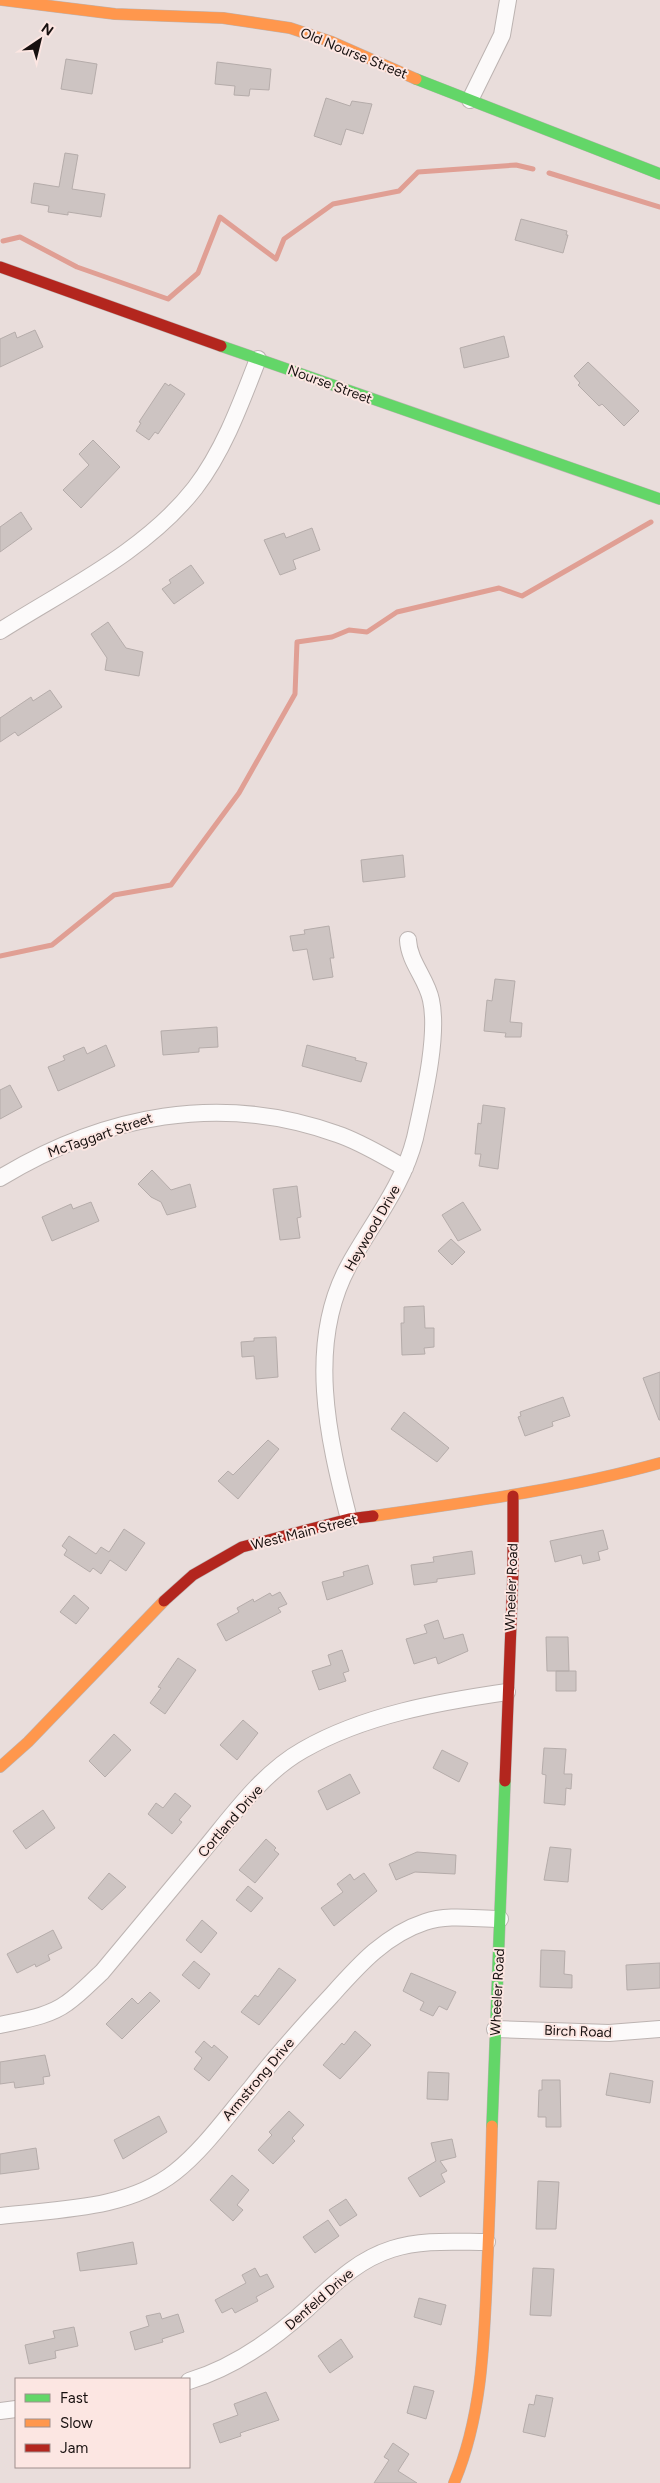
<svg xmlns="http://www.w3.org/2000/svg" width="660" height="2483" font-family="Figtree,sans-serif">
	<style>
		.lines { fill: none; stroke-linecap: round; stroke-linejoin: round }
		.stream { stroke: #e09f94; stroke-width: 5 }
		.building { fill: #cdc4c2; stroke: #b5acaa }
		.street-casing { stroke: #bcb3b1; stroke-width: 18 }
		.fast-casing { stroke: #bcb3b1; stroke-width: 12 }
		.slow-casing { stroke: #bcb3b1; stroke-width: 12 }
		.jam-casing { stroke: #bcb3b1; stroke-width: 12 }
		.street { stroke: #fcfafa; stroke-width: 16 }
		.fast { stroke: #63d668; stroke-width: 11 }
		.slow { stroke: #ff974d; stroke-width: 11 }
		.jam { stroke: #b3261e; stroke-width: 11 }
		.labels { text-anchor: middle; stroke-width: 4; stroke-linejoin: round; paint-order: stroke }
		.street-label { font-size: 14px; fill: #17100f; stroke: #fce6e2 }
	</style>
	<rect width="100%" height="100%" fill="#e9dddb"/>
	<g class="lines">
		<path class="stream" d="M 549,173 L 660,207
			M 3,241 L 20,237 L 77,267 L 168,299 L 198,273 L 220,217 L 276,259 L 284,239 L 333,204 L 399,191 L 418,172 L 516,165 L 533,169
			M 0,956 L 52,945 L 114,895 L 171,885 L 239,793 L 295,694 L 297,642 L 332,637 L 349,630 L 367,632 L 397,612 L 499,588 L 522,596 L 651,522"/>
	</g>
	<path class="building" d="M 66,59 L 97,64 L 92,94 L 61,89 Z
		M 217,62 L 271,69 L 269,90 L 250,89 L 249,96 L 234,95 L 235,86 L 215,84 Z
		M 326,98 L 350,106 L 352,101 L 372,104 L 363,134 L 346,129 L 341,145 L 314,136 Z
		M 65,153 L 78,155 L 72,189 L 105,194 L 101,217 L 68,212 L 68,215 L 48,212 L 49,206 L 31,203 L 34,183 L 59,187 Z
		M 521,219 L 567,231 L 566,235 L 568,235 L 563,253 L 515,240 Z
		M 35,330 L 43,347 L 0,367 L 0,339 L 15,332 L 17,338 Z
		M 504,336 L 509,357 L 464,368 L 460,348 Z
		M 588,362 L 639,411 L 624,426 L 602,404 L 599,406 L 578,385 L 580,383 L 574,376 Z
		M 165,383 L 169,386 L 170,384 L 185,394 L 158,434 L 155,432 L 149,440 L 136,431 L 141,423 L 139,422 Z
		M 93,440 L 120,467 L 81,508 L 63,490 L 89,465 L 79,454 Z
		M 21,512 L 32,529 L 0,552 L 0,527 Z
		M 312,528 L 320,550 L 293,560 L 296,569 L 280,575 L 264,540 L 284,533 L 286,538 Z
		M 191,565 L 204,583 L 174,604 L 162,589 L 171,583 L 169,580 Z
		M 108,622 L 126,648 L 143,652 L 139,676 L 105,670 L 107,658 L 91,634 Z
		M 50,690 L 62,707 L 18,736 L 15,732 L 0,742 L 0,718 L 31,697 L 33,701 Z
		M 403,855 L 405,877 L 363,882 L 361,860 Z
		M 329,926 L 334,958 L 330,958 L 333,977 L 313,980 L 307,949 L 293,951 L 290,936 L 305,934 L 304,930 Z
		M 495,979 L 515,981 L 510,1022 L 522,1023 L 521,1037 L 505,1037 L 506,1033 L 484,1031 L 487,1000 L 492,1001 Z
		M 217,1027 L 218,1047 L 199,1048 L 199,1052 L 163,1055 L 161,1031 Z
		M 106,1045 L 115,1066 L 58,1091 L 48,1067 L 65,1060 L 63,1056 L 84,1047 L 87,1054 Z
		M 307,1045 L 356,1058 L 355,1060 L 367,1063 L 361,1082 L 302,1066 Z
		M 10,1085 L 22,1107 L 0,1119 L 0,1090 Z
		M 483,1105 L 505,1108 L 498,1169 L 479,1166 L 481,1154 L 475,1154 L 478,1123 L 481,1124 Z
		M 152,1170 L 171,1190 L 190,1184 L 196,1207 L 167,1215 L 161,1202 L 151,1197 L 138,1184 Z
		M 297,1186 L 301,1217 L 297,1218 L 300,1238 L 280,1240 L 273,1189 Z
		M 91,1202 L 99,1221 L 52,1241 L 42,1217 L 71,1204 L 73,1209 Z
		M 463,1202 L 481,1230 L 458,1241 L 442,1215 Z
		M 451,1239 L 465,1252 L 452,1265 L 438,1251 Z
		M 424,1306 L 425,1328 L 434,1328 L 434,1347 L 424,1348 L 425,1354 L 402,1355 L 401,1323 L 404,1323 L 404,1307 Z
		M 276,1337 L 278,1377 L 256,1379 L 254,1356 L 242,1357 L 241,1342 L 254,1341 L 254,1338 Z
		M 660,1372 L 660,1420 L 659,1420 L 643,1378 Z
		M 563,1397 L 570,1416 L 552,1422 L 553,1426 L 525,1436 L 518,1417 L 521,1416 L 520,1412 Z
		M 404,1412 L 449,1448 L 437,1462 L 391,1429 Z
		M 268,1440 L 279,1449 L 238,1499 L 218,1481 L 228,1471 L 233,1475 Z
		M 124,1529 L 145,1543 L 126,1571 L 110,1560 L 101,1574 L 93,1568 L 90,1572 L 64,1555 L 67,1550 L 62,1546 L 69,1536 L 96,1554 L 101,1547 L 109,1552 Z
		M 603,1530 L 608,1549 L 598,1552 L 600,1560 L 583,1564 L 581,1555 L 555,1562 L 550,1541 Z
		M 472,1551 L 475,1574 L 437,1579 L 437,1582 L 414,1585 L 411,1565 L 434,1562 L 433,1557 Z
		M 368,1565 L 373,1584 L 327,1600 L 322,1582 L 344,1576 L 343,1572 Z
		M 280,1592 L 287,1604 L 278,1608 L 281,1612 L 226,1641 L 217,1624 L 239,1612 L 237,1608 L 253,1599 L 254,1602 L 270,1593 L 272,1596 Z
		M 74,1595 L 89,1608 L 76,1624 L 60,1612 Z
		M 438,1620 L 444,1639 L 463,1634 L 468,1651 L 438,1664 L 436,1657 L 414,1664 L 406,1639 L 427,1633 L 424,1625 Z
		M 546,1637 L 568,1637 L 569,1671 L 547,1671 Z
		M 342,1650 L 349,1671 L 343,1673 L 346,1681 L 319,1690 L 312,1671 L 331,1665 L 328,1655 Z
		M 178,1658 L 196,1670 L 165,1714 L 150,1703 L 161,1688 L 158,1687 Z
		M 556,1671 L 576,1671 L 576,1691 L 556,1691 Z
		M 243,1720 L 258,1733 L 237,1760 L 220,1745 Z
		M 114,1734 L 131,1750 L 105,1777 L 89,1761 Z
		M 544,1748 L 566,1749 L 564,1774 L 572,1774 L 571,1789 L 566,1788 L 565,1805 L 544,1803 L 546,1775 L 542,1774 Z
		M 442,1750 L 468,1763 L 459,1782 L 433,1768 Z
		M 350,1774 L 360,1793 L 327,1810 L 318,1791 Z
		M 175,1793 L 191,1806 L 179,1820 L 182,1822 L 172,1834 L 148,1814 L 156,1803 L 163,1808 Z
		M 43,1810 L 55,1828 L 26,1849 L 13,1831 Z
		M 266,1839 L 276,1848 L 274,1850 L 279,1854 L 255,1883 L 239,1870 Z
		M 550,1847 L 571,1849 L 568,1882 L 544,1880 Z
		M 417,1852 L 456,1855 L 455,1874 L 415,1872 L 396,1880 L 389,1864 Z
		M 109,1873 L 126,1887 L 102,1910 L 88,1898 Z
		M 364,1873 L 377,1891 L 334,1926 L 321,1908 L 343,1892 L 337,1884 L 350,1874 L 354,1880 Z
		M 248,1886 L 263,1898 L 251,1912 L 236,1900 Z
		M 202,1920 L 217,1933 L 201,1953 L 186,1940 Z
		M 53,1930 L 62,1948 L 48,1955 L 50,1960 L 36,1967 L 35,1964 L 17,1973 L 7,1954 Z
		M 541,1950 L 565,1951 L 564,1974 L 572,1975 L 572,1988 L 540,1987 Z
		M 194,1961 L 210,1974 L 199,1989 L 182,1975 Z
		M 660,1963 L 660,1988 L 627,1990 L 626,1965 Z
		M 279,1968 L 296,1980 L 259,2025 L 241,2012 L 255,1995 L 258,1997 Z
		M 411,1973 L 456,1992 L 447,2010 L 439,2006 L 433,2016 L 420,2010 L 424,2002 L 403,1991 Z
		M 150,1992 L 160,2001 L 122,2039 L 106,2024 L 132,1998 L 138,2004 Z
		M 355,2031 L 371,2045 L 340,2079 L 323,2065 L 342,2043 L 344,2045 Z
		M 204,2041 L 212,2048 L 214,2045 L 228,2057 L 209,2081 L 194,2069 L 202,2058 L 195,2052 Z
		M 45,2055 L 50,2076 L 43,2077 L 44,2084 L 15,2088 L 14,2082 L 0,2084 L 0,2062 Z
		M 428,2072 L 449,2073 L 448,2100 L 427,2099 Z
		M 610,2073 L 653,2081 L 650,2103 L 606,2095 Z
		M 542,2080 L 560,2080 L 561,2127 L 546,2127 L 546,2117 L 538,2117 L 539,2090 L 542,2090 Z
		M 289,2111 L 304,2125 L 292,2138 L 295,2141 L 273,2164 L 258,2150 L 272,2135 L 269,2132 Z
		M 159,2116 L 167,2132 L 123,2159 L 114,2140 Z
		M 452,2139 L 456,2157 L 440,2161 L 447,2171 L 441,2174 L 445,2182 L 420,2197 L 408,2178 L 436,2161 L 431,2143 Z
		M 36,2148 L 39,2169 L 0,2174 L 0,2154 Z
		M 232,2175 L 249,2190 L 237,2205 L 243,2210 L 233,2221 L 210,2200 Z
		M 538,2181 L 559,2182 L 556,2229 L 536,2229 Z
		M 346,2199 L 357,2215 L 340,2226 L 329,2210 Z
		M 328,2220 L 339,2236 L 315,2253 L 303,2237 Z
		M 133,2242 L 137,2264 L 80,2271 L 77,2253 Z
		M 255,2268 L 260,2277 L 267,2274 L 274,2287 L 256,2297 L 258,2301 L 235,2313 L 232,2308 L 222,2313 L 215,2300 L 246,2283 L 242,2275 Z
		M 533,2268 L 554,2269 L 551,2316 L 530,2315 Z
		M 419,2298 L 446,2305 L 441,2325 L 414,2317 Z
		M 160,2313 L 162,2319 L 178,2314 L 184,2332 L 162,2339 L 163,2342 L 135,2350 L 130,2332 L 149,2326 L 146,2316 Z
		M 74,2327 L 78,2346 L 55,2351 L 56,2358 L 29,2364 L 25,2345 L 55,2338 L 53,2331 Z
		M 341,2339 L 353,2357 L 330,2373 L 318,2356 Z
		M 414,2386 L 434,2391 L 426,2419 L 407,2413 Z
		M 266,2392 L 279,2420 L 240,2433 L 241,2436 L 220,2443 L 213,2424 L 238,2415 L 234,2404 Z
		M 536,2395 L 553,2398 L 545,2437 L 523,2432 L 529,2404 L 534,2405 Z
		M 393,2443 L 409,2454 L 398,2471 L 417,2483 L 374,2483 L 389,2460 L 384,2457 Z"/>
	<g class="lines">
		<g class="street-casing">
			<path id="street" d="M 470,100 L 502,35 L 508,0
				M 0,631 C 66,589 146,551 195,488 C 224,450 241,403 258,359
				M 0,1178 C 104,1115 220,1092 337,1134 C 361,1142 383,1156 405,1168
				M 349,1519 C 328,1438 306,1343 349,1265 C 372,1223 403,1186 415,1138 C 423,1101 439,1036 431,1000 C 427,979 409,962 408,940
				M 0,2025 C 22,2020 48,2017 67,2003 C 80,1994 91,1982 102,1972 C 135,1932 169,1892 202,1852 C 232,1816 262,1773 303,1750 C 364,1715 438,1702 507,1692
				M 495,2029 L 609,2033 L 660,2029
				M 0,2216 C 57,2209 127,2210 175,2172 C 204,2149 227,2116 251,2088 C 276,2056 303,2026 331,1996 C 358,1966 385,1935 425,1922 C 448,1914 476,1919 500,1919
				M 189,2381 C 235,2367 273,2340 308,2308 C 334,2284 357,2260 392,2249 C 422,2239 456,2242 487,2242
				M 0,2411 L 16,2409"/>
		</g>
		<g class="fast-casing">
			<path id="fast" d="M 416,79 L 660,174
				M 221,346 L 660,499
				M 492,2126 L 505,1781"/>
		</g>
		<g class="slow-casing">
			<path id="slow" d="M 2,0 L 115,14 L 223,18 L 290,28 L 332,42 L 416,79
				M 373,1516 C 470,1502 566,1489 660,1463
				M 0,1767 L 28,1742 L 164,1601
				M 454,2483 C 482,2417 484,2345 487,2274 C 489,2225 491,2176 492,2126"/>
		</g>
		<g class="jam-casing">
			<path id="jam" d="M 0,267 L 221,346
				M 164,1601 L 193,1575 L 242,1547 L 349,1519 L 373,1516
				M 505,1781 L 513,1573 L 513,1496"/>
		</g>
		<use href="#street" class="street"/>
		<use href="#fast" class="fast"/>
		<use href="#slow" class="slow"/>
		<use href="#jam" class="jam"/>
	</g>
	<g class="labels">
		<g class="street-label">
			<text transform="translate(354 53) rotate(22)" y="5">Old Nourse Street</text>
			<text transform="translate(330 384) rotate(20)" y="5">Nourse Street</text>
			<text transform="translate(100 1135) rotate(-19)" y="5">McTaggart Street</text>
			<text transform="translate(372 1228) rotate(-60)" y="5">Heywood Drive</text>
			<text transform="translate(304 1532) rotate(-14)" y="5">West Main Street</text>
			<text transform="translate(511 1587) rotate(-88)" y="5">Wheeler Road</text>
			<text transform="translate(230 1821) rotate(-49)" y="5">Cortland Drive</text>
			<text transform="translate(497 1992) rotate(-87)" y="5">Wheeler Road</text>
			<text transform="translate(578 2031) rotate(2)" y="5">Birch Road</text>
			<text transform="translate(258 2079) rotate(-50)" y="5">Armstrong Drive</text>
			<text transform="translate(319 2299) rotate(-41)" y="5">Denfeld Drive</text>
		</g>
	</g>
	<rect x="15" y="2378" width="175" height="90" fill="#fce6e2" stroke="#a0908e"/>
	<rect x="25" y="2394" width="25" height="8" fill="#63d668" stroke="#a0908e"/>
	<text x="60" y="2403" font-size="15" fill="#17100f">Fast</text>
	<rect x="25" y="2419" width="25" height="8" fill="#ff974d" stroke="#a0908e"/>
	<text x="60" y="2428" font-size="15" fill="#17100f">Slow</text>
	<rect x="25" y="2444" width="25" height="8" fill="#b3261e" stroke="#a0908e"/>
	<text x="60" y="2453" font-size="15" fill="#17100f">Jam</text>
	<g transform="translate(40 40) rotate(35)" stroke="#fce6e2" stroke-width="4" paint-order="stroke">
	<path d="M0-4L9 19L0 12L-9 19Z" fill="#17100f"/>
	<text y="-8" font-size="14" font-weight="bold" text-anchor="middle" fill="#17100f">N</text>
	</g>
</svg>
